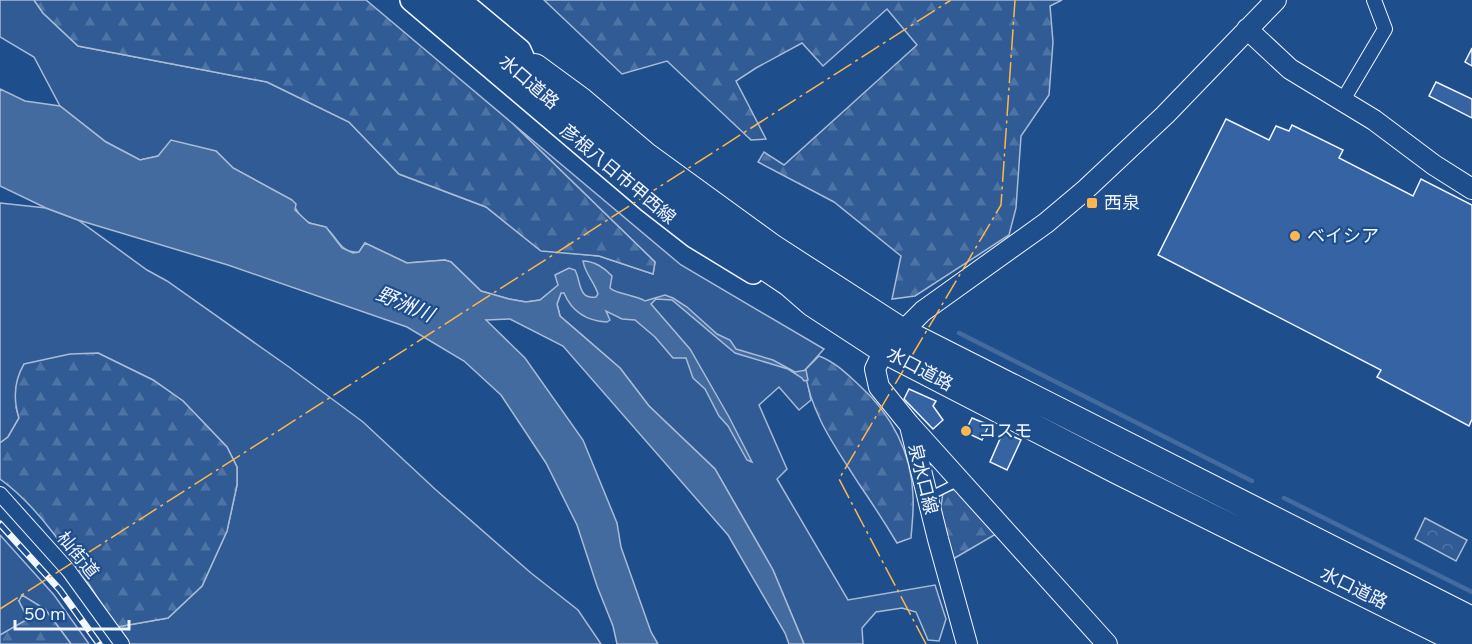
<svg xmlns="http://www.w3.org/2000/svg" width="1472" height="644" font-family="Figtree,'Noto Sans JP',sans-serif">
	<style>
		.grass { fill: #305b95; stroke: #a8bbd7; stroke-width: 1.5 }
		.forest { fill: url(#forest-firs); stroke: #a8bbd7; stroke-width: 1.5 }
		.park { fill: url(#park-crowns); stroke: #a8bbd7; stroke-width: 1.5 }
		.water { fill: #446ba0; stroke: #a8bbd7; stroke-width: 1.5 }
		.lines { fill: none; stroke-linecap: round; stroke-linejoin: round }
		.stream { stroke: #446ba0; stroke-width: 4.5 }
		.building { fill: #3563a3; stroke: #f2f6ff; stroke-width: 1.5 }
		.lane-casing { stroke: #f2f6ff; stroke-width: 10 }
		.street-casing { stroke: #f2f6ff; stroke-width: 16 }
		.secondary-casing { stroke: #f2f6ff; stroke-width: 22 }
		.primary-casing { stroke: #f2f6ff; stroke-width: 24 }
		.highway-casing { stroke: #f2f6ff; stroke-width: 28 }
		.lane { stroke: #1f4e8c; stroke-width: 7 }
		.street { stroke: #1f4e8c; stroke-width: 14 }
		.secondary { stroke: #1f4e8c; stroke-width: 20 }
		.primary { stroke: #1f4e8c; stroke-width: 21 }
		.highway { stroke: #1f4e8c; stroke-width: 26 }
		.rail-casing { stroke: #f2f6ff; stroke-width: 7 }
		.rail { stroke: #1f4e8c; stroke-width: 4.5; stroke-dasharray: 14; stroke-linecap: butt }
		.power { stroke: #ffb74d; stroke-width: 1.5; stroke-dasharray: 21 4.5 3 4.5; stroke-linecap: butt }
		.poi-dot { fill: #ffb74d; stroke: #1f4e8c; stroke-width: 2 }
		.labels { text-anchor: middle; stroke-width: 4.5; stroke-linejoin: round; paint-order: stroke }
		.street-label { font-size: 18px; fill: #f2f6ff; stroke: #1f4e8c }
		.poi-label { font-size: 18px; fill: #f2f6ff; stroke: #1f4e8c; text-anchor: start }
		.water-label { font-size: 20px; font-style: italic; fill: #f2f6ff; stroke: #1f4e8c }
	</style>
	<defs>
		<pattern id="forest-firs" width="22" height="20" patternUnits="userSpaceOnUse" patternTransform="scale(1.5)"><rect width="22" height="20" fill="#305b95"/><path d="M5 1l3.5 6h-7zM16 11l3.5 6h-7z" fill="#4e73a5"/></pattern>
		<pattern id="park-crowns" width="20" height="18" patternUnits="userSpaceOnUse" patternTransform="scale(1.5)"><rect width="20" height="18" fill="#305b95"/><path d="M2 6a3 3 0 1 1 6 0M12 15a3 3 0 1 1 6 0" fill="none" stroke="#4e73a5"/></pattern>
	</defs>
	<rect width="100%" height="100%" fill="#1f4e8c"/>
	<path class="grass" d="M 0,0 L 34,0 L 43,13 L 78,46 L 267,82 L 349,122 L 399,174 L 486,207 L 540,250 L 599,256 L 653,274 L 655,262 L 512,123 L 681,265 L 824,349 L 805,370 L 811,400 L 799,410 L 779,387 L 759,405 L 787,469 L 777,479 L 848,600 L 935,585 L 946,619 L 939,641 L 928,640 L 916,612 L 902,608 L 876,612 L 862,628 L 863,644 L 804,644 L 773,570 L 715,469 L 649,406 L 620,368 L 560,316 L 557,304 L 561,293 L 559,285 L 540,300 L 526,302 L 509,299 L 481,291 L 451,262 L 445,260 L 407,263 L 365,243 L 359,252 C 340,254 338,237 326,228 C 323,226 317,225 313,224 C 302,221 295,210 292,200 L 233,168 L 216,151 L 158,156 L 140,160 L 106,142 L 60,106 L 34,57 L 0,37 Z
		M 0,203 L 46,208 L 78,220 L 147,270 L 167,281 L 289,367 L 363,422 L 436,490 L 531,573 L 578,610 L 601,644 L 128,644 L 117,627 L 168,618 L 202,586 L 227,531 L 237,485 L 237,467 L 227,447 L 183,401 L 153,380 L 98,353 L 16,407 L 19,418 L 8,437 L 0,443 Z
		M 0,535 L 54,595 L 89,644 L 71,644 L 45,609 L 19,601 L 28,619 L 0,635 Z"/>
	<path class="forest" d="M 34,0 L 366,0 L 512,123 L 655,262 L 653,274 L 599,256 L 541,251 L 486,207 L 399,174 L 349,122 L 267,82 L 78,46 L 43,13 Z
		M 544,0 L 1062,0 L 1050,6 L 1053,42 L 1049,95 L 1021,136 L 1016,208 L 1009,235 L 915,296 L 892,299 L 901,256 L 834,202 L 758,162 L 764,152 L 784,165 L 917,45 L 887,9 L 823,66 L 802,43 L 756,68 L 736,81 L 766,139 L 751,140 L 667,61 L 622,74 Z
		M 98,353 L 153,380 L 183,401 L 227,447 L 237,467 L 237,485 L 227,531 L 202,586 L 168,618 L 117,627 C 85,580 47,512 0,479 L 0,443 L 8,437 L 19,418 C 13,399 14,381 24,364 L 70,354 Z
		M 819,356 C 835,362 846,373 860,386 C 891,414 912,453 913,496 C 914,510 912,524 911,538 L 897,543 C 885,523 872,503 859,484 C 836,448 810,413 805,370 Z
		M 961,488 L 996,534 L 953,559 L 940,515 L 943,492 Z
		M 22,595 L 45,609 L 71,644 L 0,644 L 0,635 L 28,619 L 19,601 Z"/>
	<path class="park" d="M 1425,518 L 1467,540 L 1456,561 L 1415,539 Z"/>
	<path class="water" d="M 0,89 L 25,101 L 60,106 L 106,142 L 140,160 L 158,156 L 171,140 L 216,151 L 233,168 L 292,200 L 296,204 L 295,210 L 309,223 L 326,227 L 342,248 L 353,253 L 359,252 L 365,243 L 407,263 L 445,260 L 451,262 L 481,291 L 509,299 L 526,302 L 540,300 L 558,285 L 555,275 L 569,268 L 575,270 C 581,281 578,300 596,297 L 598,294 C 594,281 585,274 583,261 C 594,261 605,268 612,276 L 610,288 C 616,294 636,295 645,301 L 665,295 L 673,298 L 687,307 L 717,334 L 730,340 L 736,349 L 773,360 L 795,372 L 806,370 L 808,380 L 804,381 L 802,378 L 788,369 L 735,353 L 672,300 L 656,299 L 651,304 L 690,349 L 729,417 L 752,462 L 747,460 L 728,426 L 719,416 L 705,389 L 693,378 L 686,358 L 673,358 L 655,337 L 635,320 L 622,319 L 606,311 L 610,320 L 607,322 C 587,321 572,312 564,293 L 561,293 L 557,304 L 560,316 L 620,368 L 649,406 L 715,469 L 773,570 L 804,644 L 789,644 L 785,633 L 728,535 L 563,346 L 510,319 L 486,320 L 525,358 L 583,440 L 617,523 L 621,547 L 651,632 L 658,644 L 617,644 L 613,626 L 597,586 L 577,525 L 546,463 L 501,395 L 464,361 L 407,327 L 228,265 L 78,220 L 46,208 L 0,186 Z"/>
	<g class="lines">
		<path class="stream" d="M 959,333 L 1252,481
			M 1284,498 L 1472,592"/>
	</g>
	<path class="building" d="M 1472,48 L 1472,66 L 1465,62 Z
		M 1436,82 L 1472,99 L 1472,118 L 1429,96 Z
		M 1226,119 L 1269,140 L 1276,126 L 1289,131 L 1292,125 L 1343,150 L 1339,158 L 1413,196 L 1421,179 L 1472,205 L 1472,419 L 1469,426 L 1377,377 L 1381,370 L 1158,255 Z
		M 909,389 L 936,401 L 933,406 L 943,420 L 933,429 L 904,399 Z
		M 972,418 L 989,425 L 982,440 L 965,432 Z
		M 1003,432 L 1021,440 L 1007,470 L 990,462 Z"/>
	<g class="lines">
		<g class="lane-casing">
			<path id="lane" d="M 930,496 L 958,482"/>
		</g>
		<g class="street-casing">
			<path id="street" d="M 1343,100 L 1385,29 L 1374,0
				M 0,494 L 69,571 L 122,644"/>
		</g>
		<g class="secondary-casing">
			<path id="secondary" d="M 1247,29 L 1290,69 L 1374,120 L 1434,165 L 1472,189
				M 910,426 L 938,539 L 967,644
				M 1107,644 L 909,424 L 879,387 L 875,369 L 884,350 L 923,311 L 1046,223 L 1084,191 L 1165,115 L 1276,0"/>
		</g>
		<g class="primary-casing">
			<path id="primary" d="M 411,0 L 649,202 L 694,237 L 753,273
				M 460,0 L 520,50 L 524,59"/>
		</g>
		<g class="highway-casing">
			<path id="highway" d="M 435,0 L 592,136 L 713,232 L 789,283 L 812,303 L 884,350 L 1118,471 L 1466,644
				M 535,67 L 580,100 L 645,155 L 773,248 L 903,332 L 1472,620"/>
		</g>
		<use href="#lane" class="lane"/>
		<use href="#street" class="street"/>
		<use href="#secondary" class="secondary"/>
		<use href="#primary" class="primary"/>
		<use href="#highway" class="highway"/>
		<g class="rail-casing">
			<path id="rail" d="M 0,524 L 60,590 L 99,644"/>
		</g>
		<use href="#rail" class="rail"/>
		<path class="power" d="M 0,609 L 951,0
			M 926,644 L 839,479 L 1001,205 L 1015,0"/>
	</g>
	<g class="poi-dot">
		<rect x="1086" y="197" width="12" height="12" rx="3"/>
		<circle cx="1295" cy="236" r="6"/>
		<circle cx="966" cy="431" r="6"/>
	</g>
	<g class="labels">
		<g class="street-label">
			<text transform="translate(529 82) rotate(41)" y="6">水口道路</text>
			<text transform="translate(618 174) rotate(40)" y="6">彦根八日市甲西線</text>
			<text transform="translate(920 369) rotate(28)" y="6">水口道路</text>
			<text transform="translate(923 479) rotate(76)" y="6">泉水口線</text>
			<text transform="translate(78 555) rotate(51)" y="6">杣街道</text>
			<text transform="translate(1354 588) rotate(26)" y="6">水口道路</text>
		</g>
		<g class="poi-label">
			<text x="1104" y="209">西泉</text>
			<text x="1307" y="242">ベイシア</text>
			<text x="978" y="437">コスモ</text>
		</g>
		<g class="water-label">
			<text transform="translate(405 304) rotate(23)" y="7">野洲川</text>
		</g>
	</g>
	<path d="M15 620v9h114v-9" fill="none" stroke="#f2f6ff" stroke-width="3"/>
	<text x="24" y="620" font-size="18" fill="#f2f6ff" stroke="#1f4e8c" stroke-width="4.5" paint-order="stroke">50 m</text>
</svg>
